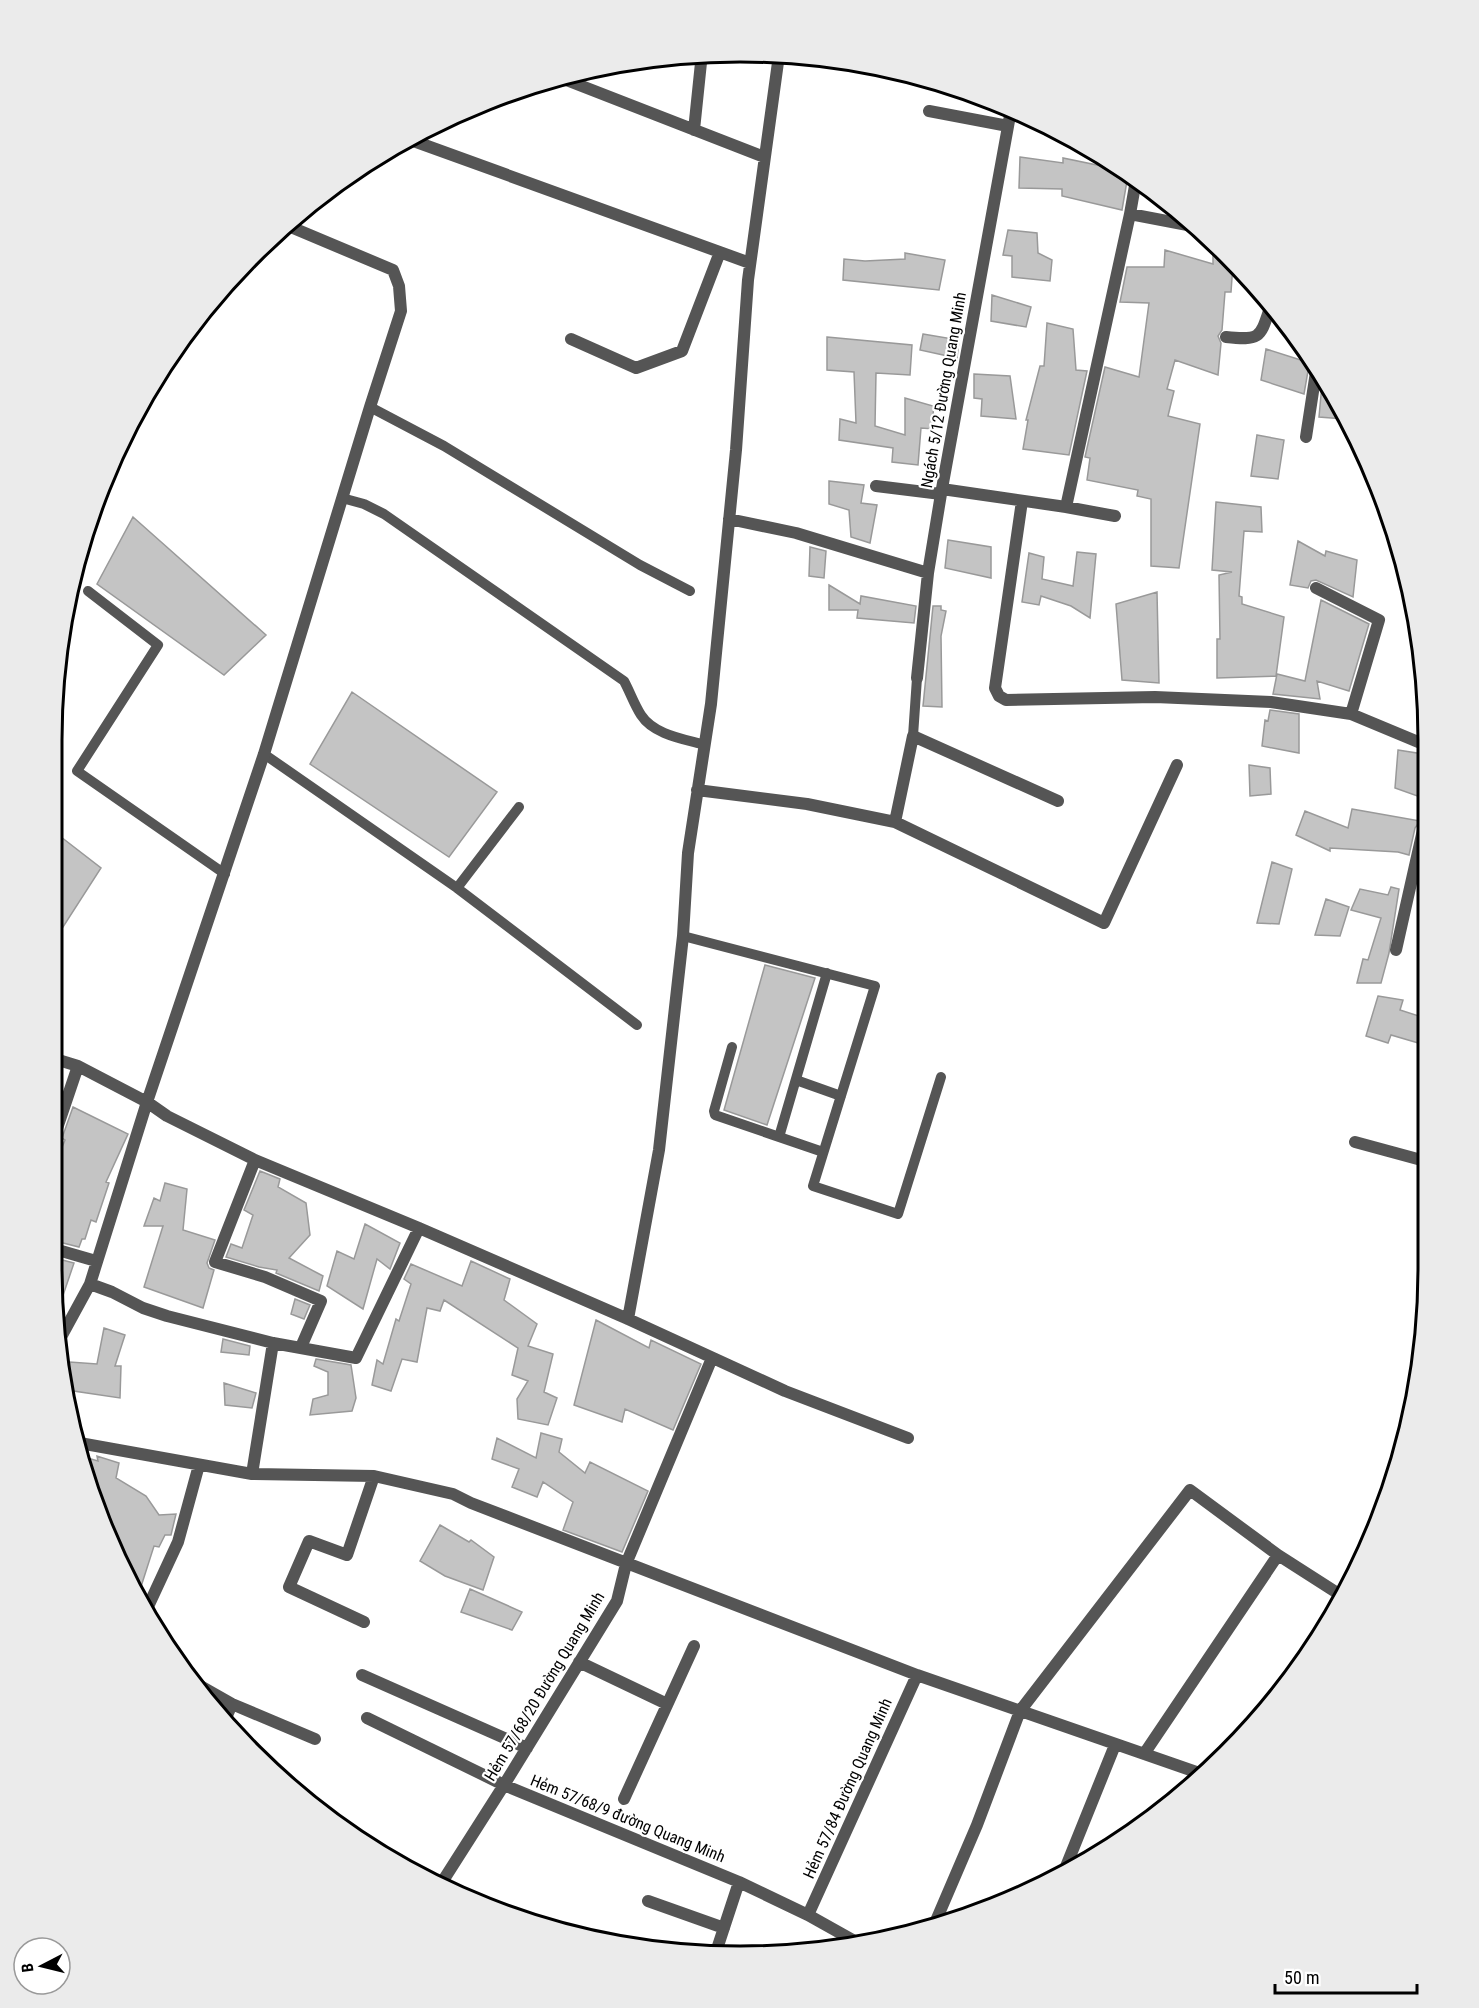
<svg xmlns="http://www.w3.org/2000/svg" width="1479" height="2008" font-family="'Roboto Condensed',sans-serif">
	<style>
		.building { fill: #c4c4c4; stroke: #999; stroke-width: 1.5 }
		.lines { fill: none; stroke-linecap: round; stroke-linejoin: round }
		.lane { stroke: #555; stroke-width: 10 }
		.street { stroke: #555; stroke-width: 12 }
		.labels { text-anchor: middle; stroke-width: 4.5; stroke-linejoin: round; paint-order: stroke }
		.street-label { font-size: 16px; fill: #000; stroke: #fff }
		.rim { fill: none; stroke: #000; stroke-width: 3 }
	</style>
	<rect width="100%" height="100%" fill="#fff"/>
	<path class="building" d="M 1020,157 L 1063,163 L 1063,158 L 1121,170 L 1128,175 L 1122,210 L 1062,196 L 1062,189 L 1019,188 Z
		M 1008,230 L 1037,233 L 1038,253 L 1052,260 L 1050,281 L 1012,277 L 1012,256 L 1003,255 Z
		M 1165,250 L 1213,264 L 1213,255 L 1227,258 L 1233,264 L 1231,292 L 1225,292 L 1222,330 L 1218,336 L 1221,343 L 1218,375 L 1175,360 L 1167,389 L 1174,391 L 1168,416 L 1200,424 L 1179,568 L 1151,566 L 1151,499 L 1137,496 L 1138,490 L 1087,480 L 1090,458 L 1085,457 L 1105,367 L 1139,377 L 1149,303 L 1120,302 L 1127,267 L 1164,267 Z
		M 905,253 L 945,260 L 939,290 L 843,280 L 844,259 L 865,261 L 905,259 Z
		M 992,295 L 1031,307 L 1026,327 L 991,321 Z
		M 1047,323 L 1073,329 L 1076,370 L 1087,371 L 1069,455 L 1023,449 L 1028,420 L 1026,420 L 1040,366 L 1044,366 Z
		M 923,334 L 959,340 L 957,358 L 920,350 Z
		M 827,337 L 912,345 L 910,375 L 876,373 L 875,426 L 905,435 L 905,398 L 933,406 L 934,429 L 921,428 L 918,465 L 892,462 L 893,448 L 839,440 L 840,419 L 856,423 L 854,372 L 827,370 Z
		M 1266,349 L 1310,363 L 1312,365 L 1308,371 L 1304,394 L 1261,380 Z
		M 974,374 L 1010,376 L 1016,419 L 981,416 L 982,399 L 974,398 Z
		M 1322,384 L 1336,408 L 1343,419 L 1319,417 Z
		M 1257,435 L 1284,440 L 1278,479 L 1251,476 Z
		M 829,481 L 864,485 L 861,503 L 877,505 L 870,543 L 851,537 L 849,510 L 829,504 Z
		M 1216,502 L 1261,507 L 1262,532 L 1244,531 L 1239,596 L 1242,597 L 1242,604 L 1284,617 L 1276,676 L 1217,678 L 1217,639 L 1220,639 L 1219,575 L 1232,572 L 1212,570 Z
		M 133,517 L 266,635 L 224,675 L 97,584 Z
		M 948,540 L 991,547 L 991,578 L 945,568 Z
		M 1298,541 L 1325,556 L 1326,551 L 1357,560 L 1353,597 L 1316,580 L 1311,581 L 1308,588 L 1290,585 Z
		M 810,547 L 826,551 L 824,578 L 809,576 Z
		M 1077,552 L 1096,554 L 1090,618 L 1071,606 L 1041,596 L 1039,605 L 1022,602 L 1029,553 L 1044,557 L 1042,579 L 1073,586 Z
		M 829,585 L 860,604 L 861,596 L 916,606 L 914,623 L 857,618 L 858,610 L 829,610 Z
		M 1157,592 L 1159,683 L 1122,680 L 1116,604 Z
		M 1321,600 L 1369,624 L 1349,691 L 1317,681 L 1320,699 L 1273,694 L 1277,674 L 1305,681 Z
		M 933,606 L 941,606 L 941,610 L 946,611 L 941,636 L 942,707 L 923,706 Z
		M 352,692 L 497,792 L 449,857 L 310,764 Z
		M 1270,710 L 1299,714 L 1299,753 L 1262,746 L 1265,720 L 1268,721 Z
		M 1398,750 L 1423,754 L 1423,798 L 1395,788 Z
		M 1249,765 L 1270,768 L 1271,794 L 1250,796 Z
		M 1352,809 L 1420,821 L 1415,828 L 1409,855 L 1398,852 L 1330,848 L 1330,851 L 1296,835 L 1305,811 L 1348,828 Z
		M 52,830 L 101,868 L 63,927 L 52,920 Z
		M 1272,862 L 1292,869 L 1279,924 L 1257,923 Z
		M 1391,887 L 1399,889 L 1389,953 L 1381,983 L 1357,983 L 1363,959 L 1368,960 L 1381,918 L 1351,910 L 1360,889 L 1388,895 Z
		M 1326,899 L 1349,907 L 1340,936 L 1315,935 Z
		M 765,965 L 815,978 L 767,1125 L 724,1110 Z
		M 1378,996 L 1403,1000 L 1400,1010 L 1425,1018 L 1425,1045 L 1391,1035 L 1388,1043 L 1366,1036 Z
		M 73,1107 L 128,1134 L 106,1182 L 109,1183 L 96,1222 L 91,1220 L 85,1239 L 82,1239 L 79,1247 L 51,1240 L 51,1225 L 55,1211 L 51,1210 L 51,1174 L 65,1140 L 62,1138 Z
		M 260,1171 L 280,1179 L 278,1187 L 306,1203 L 310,1235 L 289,1258 L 323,1276 L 319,1291 L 276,1273 L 277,1270 L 259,1267 L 226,1257 L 231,1244 L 242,1248 L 253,1215 L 244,1210 Z
		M 165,1183 L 187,1189 L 183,1230 L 215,1240 L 207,1263 L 209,1268 L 214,1270 L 203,1308 L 144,1287 L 163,1226 L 144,1226 L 154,1198 L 160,1201 Z
		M 365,1224 L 400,1243 L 390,1269 L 377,1259 L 363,1309 L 327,1286 L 337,1251 L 354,1259 Z
		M 51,1257 L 74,1263 L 57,1313 L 51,1269 Z
		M 471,1261 L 510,1279 L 504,1300 L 537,1324 L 528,1346 L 553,1354 L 544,1392 L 557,1398 L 548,1425 L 518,1419 L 517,1399 L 528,1381 L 512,1375 L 518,1348 L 444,1300 L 440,1311 L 427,1308 L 417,1362 L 402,1359 L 391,1391 L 372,1385 L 377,1360 L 383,1364 L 396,1319 L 399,1321 L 411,1284 L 404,1279 L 411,1264 L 462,1286 Z
		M 295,1299 L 310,1305 L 304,1319 L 291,1314 Z
		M 596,1320 L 649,1348 L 651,1340 L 701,1364 L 673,1430 L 625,1409 L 622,1422 L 574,1405 Z
		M 104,1328 L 125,1335 L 115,1366 L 121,1366 L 120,1398 L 67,1390 L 70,1362 L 97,1364 Z
		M 223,1339 L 250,1346 L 249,1355 L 221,1352 Z
		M 316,1359 L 351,1365 L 356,1398 L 352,1411 L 310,1415 L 313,1399 L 328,1395 L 328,1372 L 314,1366 Z
		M 224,1383 L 256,1393 L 252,1408 L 225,1405 Z
		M 541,1433 L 562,1439 L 559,1452 L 585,1473 L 590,1462 L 648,1491 L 622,1552 L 563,1530 L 573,1502 L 543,1482 L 537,1497 L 512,1487 L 519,1469 L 492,1459 L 497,1438 L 536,1458 Z
		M 77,1455 L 98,1461 L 97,1456 L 119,1463 L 116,1478 L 146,1496 L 159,1515 L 176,1514 L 171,1535 L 165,1535 L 159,1547 L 154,1546 L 138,1596 L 104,1532 Z
		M 440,1525 L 469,1542 L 471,1540 L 494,1557 L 483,1590 L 445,1576 L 420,1561 Z
		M 470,1589 L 522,1612 L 512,1630 L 461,1612 Z"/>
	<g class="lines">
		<path class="lane" d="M 370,407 L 444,446 L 640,565 L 690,591
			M 342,498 L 364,504 L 384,514 L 624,681 C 630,692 634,704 641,715 C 654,735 684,739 705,745
			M 88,591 L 158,645 L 77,771 L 225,874
			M 913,736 L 917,678
			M 264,754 L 457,888 L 637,1025
			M 457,888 L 519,807
			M 683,936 L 875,986 L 813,1186 L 898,1214 L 941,1077
			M 732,1047 L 714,1111 L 715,1115 L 823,1152
			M 796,1080 L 841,1096
			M 779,1137 L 827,973"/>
		<path class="street" d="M 556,76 L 764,157
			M 929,111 L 1008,126
			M 694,130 L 702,53
			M 408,139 L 750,263
			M 1130,214 L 1198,227
			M 1226,337 C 1262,341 1260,337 1271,305
			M 571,339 L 636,368 L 682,351 L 720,252
			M 1306,437 L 1316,372
			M 876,486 L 941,494
			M 942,489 L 1066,507
			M 1022,501 L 995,688 L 999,696 L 1006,700 L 1155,697 L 1271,702 L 1351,714 L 1423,744
			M 1115,516 L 1066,507 L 1130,214 L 1136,180
			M 729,519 L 796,533 L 928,573
			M 1316,588 L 1379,620 L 1351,714
			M 917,678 L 928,573 L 941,494 L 1011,110
			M 697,790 L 807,804 L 895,822 L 1104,923 L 1177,765
			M 895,822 L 913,736 L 1058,801
			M 1396,950 L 1423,830
			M 52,1058 L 78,1066 L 147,1102 L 167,1116 L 255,1160 L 419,1228 L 628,1319 L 785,1391 L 908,1438
			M 1355,1142 L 1425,1161
			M 51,1146 L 78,1066
			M 255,1160 L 215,1262 L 265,1277 L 321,1301 L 301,1347
			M 51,1248 L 96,1261
			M 90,1284 L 112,1292 L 143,1308 L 167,1316 L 273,1343 L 356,1358 L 419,1228
			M 628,1319 L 659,1150 L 683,936 L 688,853 L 711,704 L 736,450 L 748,280 L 779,55
			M 60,1339 L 90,1284 L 147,1102 L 264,754 L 370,407 L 401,311 L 399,286 L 393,270 L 286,225
			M 74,1442 L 252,1474 L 374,1476 L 453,1494 L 471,1503 L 917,1675 L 1202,1774
			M 252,1474 L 273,1343
			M 146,1611 L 178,1542 L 199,1465
			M 364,1622 L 289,1587 L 309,1541 L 347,1555 L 374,1476
			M 579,1662 L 667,1704
			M 362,1675 L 527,1748
			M 195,1683 L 232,1704 L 315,1739
			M 226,1718 L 232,1704
			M 367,1718 L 504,1785 L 739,1882 L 808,1915 L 858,1943
			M 1144,1754 L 1278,1555
			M 624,1799 L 694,1646
			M 1065,1869 L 1115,1745
			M 439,1887 L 504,1785 L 617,1601 L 626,1564 L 712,1358
			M 648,1901 L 724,1928
			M 808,1915 L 917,1675
			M 935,1923 L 977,1825 L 1020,1711 L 1190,1490 L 1278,1555 L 1342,1596
			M 715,1955 L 739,1882"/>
	</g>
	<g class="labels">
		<g class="street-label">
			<text transform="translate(943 390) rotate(-80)" y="6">Ngách 5/12 Đường Quang Minh</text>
			<text transform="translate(544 1686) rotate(-59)" y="6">Hẻm 57/68/20 Đường Quang Minh</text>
			<text transform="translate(847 1788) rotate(-66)" y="6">Hẻm 57/84 Đường Quang Minh</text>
			<text transform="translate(628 1818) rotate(22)" y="6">Hẻm 57/68/9 đường Quang Minh</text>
		</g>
	</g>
	<path d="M0 0H1479V2008H0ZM740 62H740A678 678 0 0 1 1418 740V1268A678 678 0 0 1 740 1946H740A678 678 0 0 1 62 1268V740A678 678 0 0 1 740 62Z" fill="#ebebeb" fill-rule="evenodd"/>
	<path class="rim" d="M740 62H740A678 678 0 0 1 1418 740V1268A678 678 0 0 1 740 1946H740A678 678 0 0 1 62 1268V740A678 678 0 0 1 740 62Z"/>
	<g transform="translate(42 1966) rotate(263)"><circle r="28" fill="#ffffff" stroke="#999999" stroke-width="1.5"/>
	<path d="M0-4.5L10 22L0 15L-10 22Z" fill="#000000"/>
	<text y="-9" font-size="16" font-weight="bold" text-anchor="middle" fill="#000000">B</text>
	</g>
	<path d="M1275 1984v9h142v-9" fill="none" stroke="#000000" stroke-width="3"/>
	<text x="1284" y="1984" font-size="18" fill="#000000" stroke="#ffffff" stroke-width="4.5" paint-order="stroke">50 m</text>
</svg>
